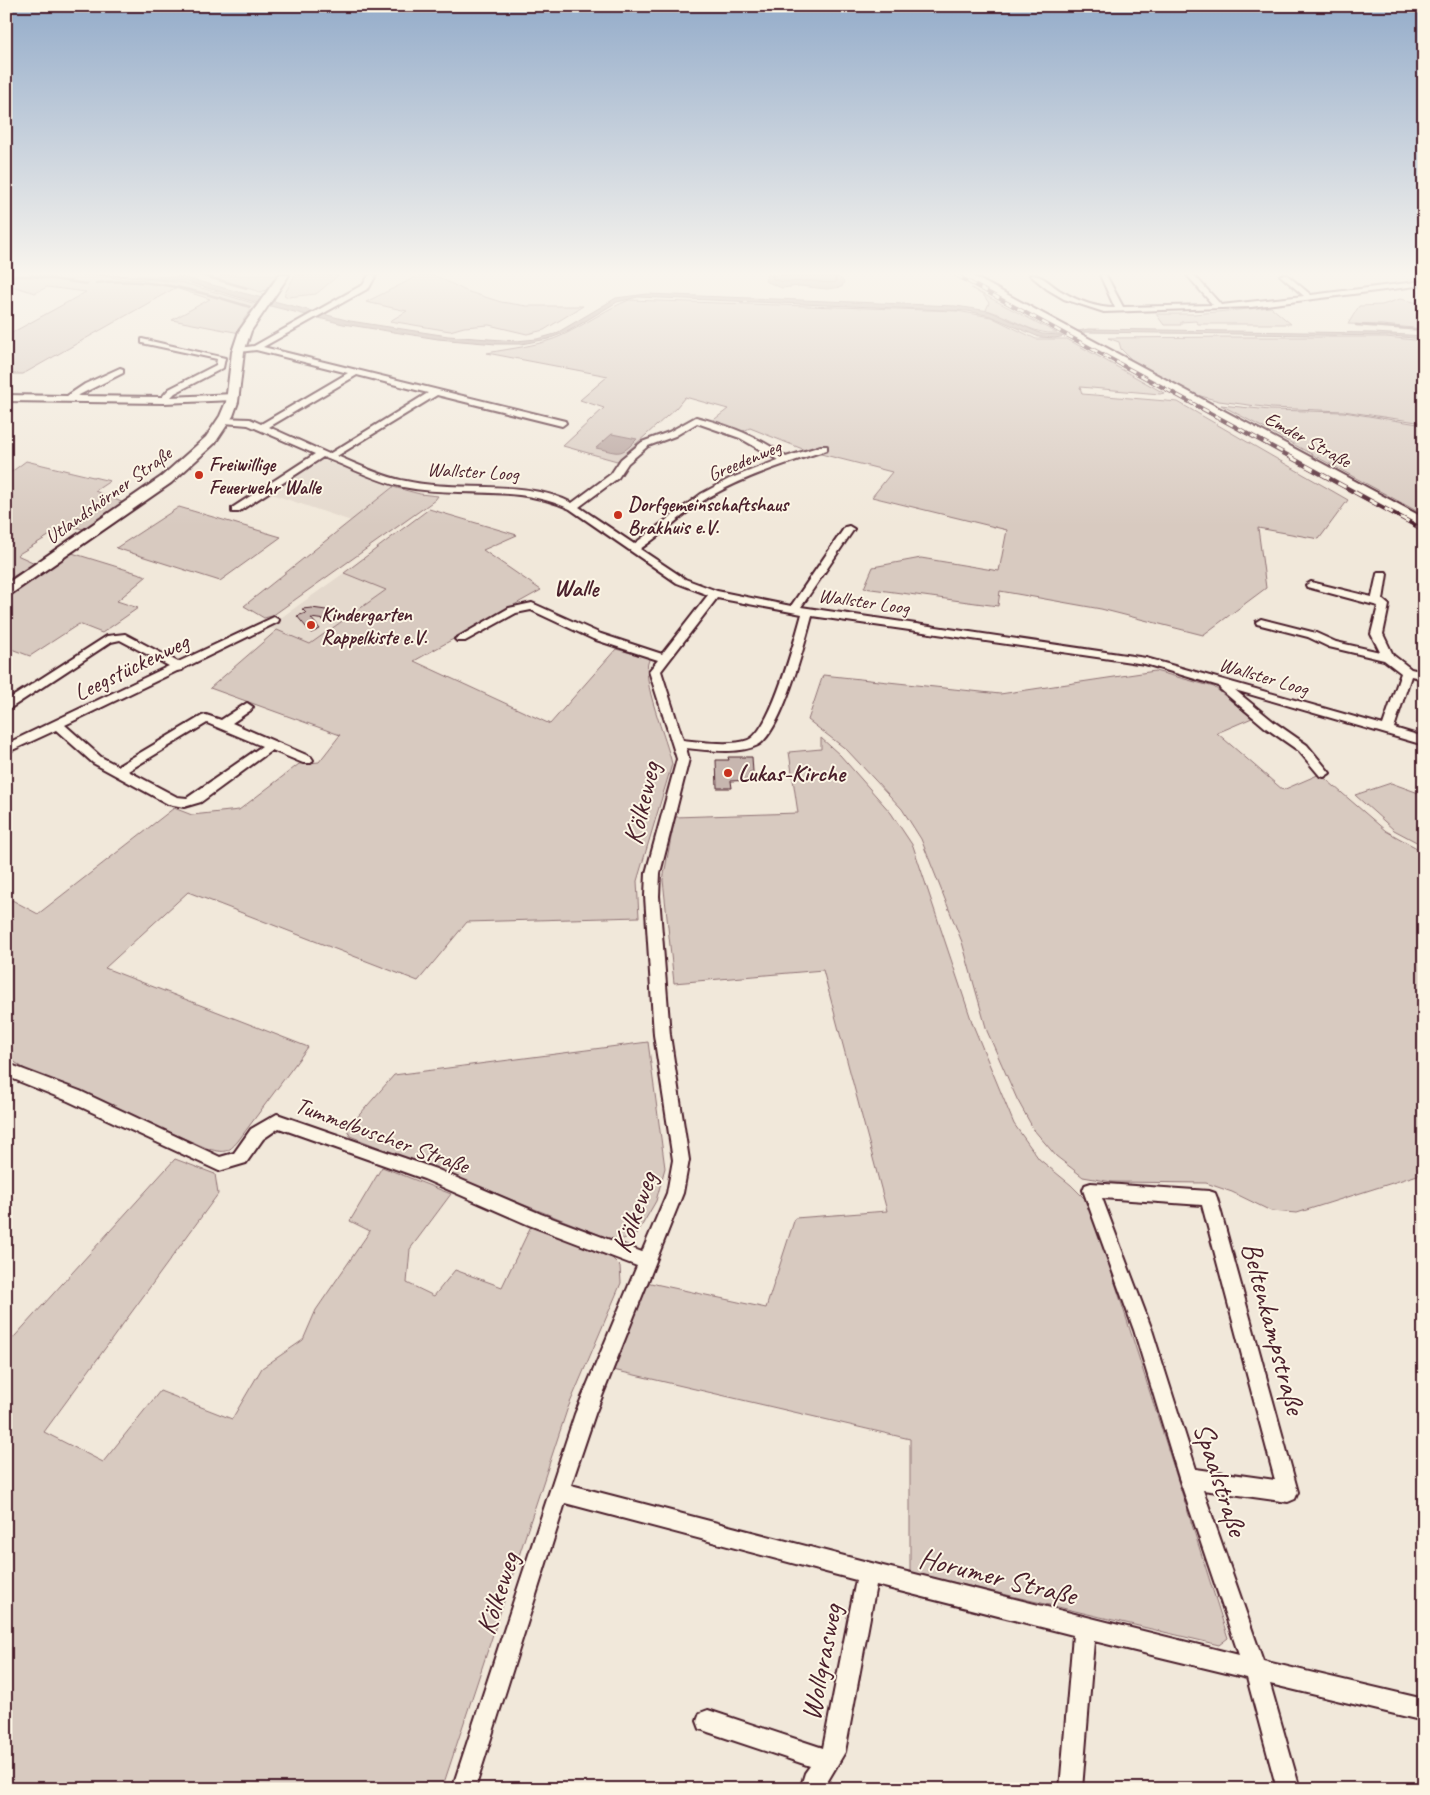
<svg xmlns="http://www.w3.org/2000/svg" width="1430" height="1795" font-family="Caveat,sans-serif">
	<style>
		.built { fill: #e4d9cd }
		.green { fill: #d8cac0; stroke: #917476 }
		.water { fill: #b6a19c; stroke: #8b6d6f }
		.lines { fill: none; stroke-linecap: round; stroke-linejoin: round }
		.shore { stroke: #755358; stroke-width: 1 }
		.stream { stroke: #8b6d6f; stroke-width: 2.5 }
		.building { fill: #c7b6af; stroke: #4a1f2b }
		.street-casing { stroke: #4a1f2b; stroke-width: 4 }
		.secondary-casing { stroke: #4a1f2b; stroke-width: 4 }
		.primary-casing { stroke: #4a1f2b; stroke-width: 4 }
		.street { fill: #fcf5e5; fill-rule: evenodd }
		.secondary { fill: #fcf5e5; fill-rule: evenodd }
		.primary { fill: #fcf5e5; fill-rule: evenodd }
		.rail-far1-casing { stroke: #4a1f2b; stroke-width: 4 }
		.rail-casing { stroke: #4a1f2b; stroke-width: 4.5 }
		.rail-far1 { stroke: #fcf5e5; stroke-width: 2.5; stroke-dasharray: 7; stroke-linecap: butt }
		.rail { stroke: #fcf5e5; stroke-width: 3; stroke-dasharray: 9; stroke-linecap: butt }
		.poi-dot { fill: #c8321e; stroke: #fcf5e5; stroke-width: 2 }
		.labels { text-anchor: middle; stroke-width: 4; stroke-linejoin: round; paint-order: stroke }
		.far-street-label { font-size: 20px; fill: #4a1f2b; stroke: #fcf5e5 }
		.far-poi-label { font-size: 20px; font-weight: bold; fill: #4a1f2b; stroke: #fcf5e5; text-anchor: start }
		.far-district-label { font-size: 24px; font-weight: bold; fill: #4a1f2b; stroke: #fcf5e5 }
		.street-label { font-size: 24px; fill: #4a1f2b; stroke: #fcf5e5 }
		.poi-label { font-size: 24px; font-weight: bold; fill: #4a1f2b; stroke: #fcf5e5; text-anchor: start }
		.near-street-label { font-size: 29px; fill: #4a1f2b; stroke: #fcf5e5 }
	</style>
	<rect width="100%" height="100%" fill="#f1e8da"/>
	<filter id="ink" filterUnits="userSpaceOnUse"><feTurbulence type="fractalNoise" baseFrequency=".02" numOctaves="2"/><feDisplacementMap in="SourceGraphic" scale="10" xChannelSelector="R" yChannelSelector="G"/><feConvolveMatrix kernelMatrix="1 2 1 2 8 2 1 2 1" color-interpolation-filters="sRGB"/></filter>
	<g filter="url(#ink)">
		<path class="built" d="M 308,455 L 395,486 L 351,521 L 257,489 Z
			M 344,573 L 387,589 L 310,645 L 268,627 Z"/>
		<path class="green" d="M 6,275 L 97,275 L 125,279 L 158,280 L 184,283 L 256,304 L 244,319 L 240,333 L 172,320 L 210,299 L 175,288 L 23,374 L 6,374 L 6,336 L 86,292 L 47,287 L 35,293 L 6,284 Z
			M 222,275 L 278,275 L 266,290 L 260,292 L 217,279 Z
			M 295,275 L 339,275 L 316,294 L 288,297 L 284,295 Z
			M 420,275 L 434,275 L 466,291 L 501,302 L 527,306 L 583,306 L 544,330 L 527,334 L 489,325 L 464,327 L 450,331 L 390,321 L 407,311 L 366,302 Z
			M 971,288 L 1057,333 C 1031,335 1011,316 986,310 L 989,303 L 984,296 Z
			M 1400,299 L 1424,304 L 1424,329 L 1382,325 L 1348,324 L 1359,306 L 1382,305 Z
			M 629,300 L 957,311 L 991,317 L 1036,339 L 1067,339 L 1164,393 L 1160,394 L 1080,387 L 1082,394 L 1178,402 L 1348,500 L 1319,539 L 1258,528 L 1266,588 L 1203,635 L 1101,609 L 1000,591 L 998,606 L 864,588 L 873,567 L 921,558 L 999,571 L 1007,530 L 872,497 L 892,472 L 805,450 L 750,428 L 741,432 L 711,422 L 728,409 L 685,397 L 676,408 L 617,461 L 563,446 L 604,408 L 580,400 L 608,376 L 487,353 C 512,348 540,346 563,335 C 586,324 606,309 629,300 Z
			M 1271,307 L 1291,324 L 1198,324 L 1196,321 L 1181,322 L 1181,325 L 1164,325 L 1156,314 L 1194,314 Z
			M 1228,337 L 1386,337 L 1424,341 L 1424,423 L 1343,411 L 1271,408 L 1219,401 L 1197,395 L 1132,360 L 1121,349 L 1119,342 L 1108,338 Z
			M 1221,405 L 1270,410 L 1344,412 L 1424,425 L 1424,515 Z
			M 26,461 L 110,481 L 95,491 L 124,503 L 87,530 L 67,525 L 17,555 L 35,563 L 6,581 L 6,476 Z
			M 393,487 L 420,494 L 438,496 L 435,500 L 272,616 L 264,618 L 244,606 Z
			M 179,507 L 281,537 L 220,581 L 116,548 Z
			M 429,509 L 517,535 L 483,550 L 541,590 L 414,661 L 550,724 L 616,649 L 646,657 L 649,660 C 640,679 667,740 672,764 L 637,881 L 639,917 L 467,922 L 418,981 L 188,892 L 105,968 L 308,1047 L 238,1141 C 228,1153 224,1153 209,1149 L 29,1072 L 6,1056 L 6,912 L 12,900 L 38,914 L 174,808 L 192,815 L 239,810 L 299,764 L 319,762 L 340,735 L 210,688 L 277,630 L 310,644 L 386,590 L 344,573 Z
			M 72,553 L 147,576 L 117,601 L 138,608 L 102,633 L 79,624 L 30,656 L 6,647 L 6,599 Z
			M 1155,671 L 1214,687 L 1252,718 L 1217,733 L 1283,790 L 1320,774 L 1386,831 L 1424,852 L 1424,1173 L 1297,1213 L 1271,1211 L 1232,1192 L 1206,1183 L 1112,1182 L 1083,1177 L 1056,1156 L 1034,1130 L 1017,1099 L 987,1031 L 962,942 L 921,839 L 902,809 L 847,750 L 808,720 L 823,675 L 1000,694 Z
			M 821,738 L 840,755 L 891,813 L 913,846 L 973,1025 L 1014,1124 L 1039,1159 L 1071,1185 L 1090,1204 L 1228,1638 L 1219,1645 L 910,1572 L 910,1439 L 609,1369 L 646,1282 L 766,1308 L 795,1218 L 887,1211 L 823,970 L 674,983 L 663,880 L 675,817 L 798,813 L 789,752 L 821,749 Z
			M 1391,783 L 1424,795 L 1424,846 L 1394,830 L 1355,795 Z
			M 648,1042 L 665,1168 L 656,1201 L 637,1234 L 623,1239 L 608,1238 L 350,1136 L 347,1129 L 394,1075 Z
			M 175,1159 L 215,1174 L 218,1194 L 44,1432 L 103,1462 L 160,1391 L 232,1419 L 262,1368 L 303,1340 L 316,1310 L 370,1231 L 350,1221 L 382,1167 L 451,1194 L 410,1249 L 407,1283 L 434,1296 L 455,1270 L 502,1287 L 531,1226 L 612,1258 L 620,1266 L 621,1283 L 567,1410 L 442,1789 L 6,1789 L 6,1346 Z"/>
		<path class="water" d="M 101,275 L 182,277 L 350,321 L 448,336 L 516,341 L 537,339 L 555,334 L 616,298 L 647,294 L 956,306 L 989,311 L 1042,334 L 1060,335 L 1088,329 L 1374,333 L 1424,336 L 1424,339 L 1392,336 L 1085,332 L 1055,338 L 1039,337 L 990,316 L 968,311 L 638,297 L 617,302 L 569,331 L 548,339 L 521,344 L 496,344 L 438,339 L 343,324 L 258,303 L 184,281 Z
			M 767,275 L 837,275 L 844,282 L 842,287 L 827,289 L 800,286 L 782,288 L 765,281 Z
			M 612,434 L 637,439 C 620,457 620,453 596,448 Z"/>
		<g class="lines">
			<path class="shore" d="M 772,275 L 773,279 C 786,284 795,281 808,281 C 818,281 826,284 836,282 L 835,275"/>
			<path class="stream" d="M 201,275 L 247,288
				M 6,276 L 32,276 L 87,284
				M 96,283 C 150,277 199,291 250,307
				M 1356,325 L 1424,330"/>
		</g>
		<path class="building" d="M 312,608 L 326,610 L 332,621 L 311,618 L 320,629 L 311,633 L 297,616 L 306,613 L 302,609 Z
			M 728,757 L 752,757 L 753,772 L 750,772 L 751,780 L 731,781 L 732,788 L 717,788 L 716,760 L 729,760 Z"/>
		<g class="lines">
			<g class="street-casing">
				<path id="street" d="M 369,275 L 376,275 L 369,288 L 263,347 L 565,421 L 566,423 L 562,426 L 437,395 L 337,456 C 359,465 383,477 406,481 C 460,493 522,478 572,503 L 611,474 L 621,459 L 642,442 L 669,432 L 696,417 C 727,425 760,437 786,457 L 821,446 L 827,446 L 827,450 C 787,463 746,476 709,497 C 684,512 664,533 640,549 L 685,579 L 717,591 L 791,606 L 845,527 L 849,526 L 854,529 L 801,607 L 1146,658 L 1383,725 L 1401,673 L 1384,660 L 1329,647 L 1308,637 L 1257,624 L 1256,622 L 1261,619 L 1316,633 L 1336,642 L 1380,652 L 1371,634 L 1378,606 L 1307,587 L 1306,585 L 1311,582 L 1372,597 L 1377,574 L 1378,572 L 1386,572 L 1387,574 L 1383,600 L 1389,605 L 1383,634 L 1393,655 L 1411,669 L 1424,672 L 1424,679 L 1411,676 L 1394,728 L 1424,737 L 1424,745 L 1235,690 L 1274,722 L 1307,745 L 1330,773 L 1324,777 L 1320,776 L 1299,751 L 1266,728 L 1220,689 L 1219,686 L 1145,664 L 812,616 C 805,643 782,732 758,745 C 738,755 707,750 686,748 L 689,759 L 660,873 L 659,896 L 670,1035 L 689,1160 L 683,1193 L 595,1414 L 571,1485 L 883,1566 L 1239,1655 L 1179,1478 L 1134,1330 L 1083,1190 L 1085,1185 L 1091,1183 L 1209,1191 L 1215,1193 L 1217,1198 L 1298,1492 L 1295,1499 L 1288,1502 L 1203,1490 L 1263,1661 L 1424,1699 L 1424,1721 L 1270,1684 L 1300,1789 L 1277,1789 L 1247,1678 L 1094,1641 L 1082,1789 L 1060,1789 L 1073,1635 L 876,1585 L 845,1752 L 823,1789 L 800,1789 L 805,1773 L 810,1766 L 708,1732 L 700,1729 L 697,1721 L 700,1713 L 708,1710 L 823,1748 L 856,1580 L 565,1503 L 475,1789 L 452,1789 L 575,1414 L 637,1266 L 529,1225 L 424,1179 L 279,1128 L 263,1139 L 246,1163 L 219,1171 L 68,1101 L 6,1076 L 6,1063 L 80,1091 L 220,1157 L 234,1153 L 251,1129 L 277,1114 L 436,1169 L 541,1214 L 642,1252 L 667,1193 L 673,1160 L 654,1035 L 645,896 L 646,873 L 677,759 L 649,671 L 658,660 L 593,639 L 531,610 L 516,613 L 465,641 L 457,641 L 455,639 L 509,608 L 532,603 L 601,634 L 662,654 L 708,595 L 677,583 L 570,509 C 519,484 457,498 403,487 C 378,482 347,466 323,457 L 238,512 L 232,512 L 232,508 L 315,454 L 248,425 L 224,423 L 220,420 L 221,418 L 250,419 L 261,424 L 348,373 L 256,350 L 239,352 L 235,350 L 239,348 L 254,346 L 357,288 L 363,285 ZM 357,375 L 428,393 L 329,454 L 269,427 ZM 697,423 L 740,438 L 778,460 L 729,479 L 701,494 L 634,544 L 579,507 L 618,478 L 628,463 L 648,446 L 675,436 ZM 717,598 L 802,614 C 795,639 771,731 748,740 C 732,746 701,742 683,740 L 661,671 ZM 1102,1198 L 1202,1205 L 1275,1480 L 1196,1469 L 1152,1330 Z
					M 1030,275 C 1042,274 1051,285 1061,291 C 1078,301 1096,308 1115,308 L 1100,275 L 1106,275 L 1123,307 L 1213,305 L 1187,275 L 1194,275 L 1221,305 L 1304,296 L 1280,275 L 1287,275 L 1311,295 L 1424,281 L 1424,285 L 1251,307 L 1104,312 L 1064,299 L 1047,289 Z
					M 142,339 L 225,358 L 223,368 L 175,393 L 171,397 L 233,394 L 237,397 L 233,400 L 164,403 L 6,401 L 6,395 L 67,396 L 85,384 L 120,368 L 123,369 L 123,373 L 77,396 L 162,397 L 169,389 L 216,365 L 217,359 L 142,343 Z
					M 274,617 L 279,620 L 278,622 L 184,668 L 182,670 L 177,671 L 65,725 L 101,757 L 118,766 L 202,716 L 206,715 L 221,720 L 247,703 L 253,707 L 251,710 L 232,723 L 311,757 L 313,760 L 311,763 L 303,763 L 272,750 L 201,802 L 184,807 L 168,804 L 93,763 L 56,730 L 6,753 L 6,744 L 169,666 L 120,640 L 111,642 L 6,711 L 6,701 L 107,636 L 125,634 L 178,662 ZM 207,723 L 262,746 L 187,798 L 177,797 L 128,771 Z"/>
			</g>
			<g class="secondary-casing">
				<path id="secondary" d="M 279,275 L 289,275 L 251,331 L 244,352 L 238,402 L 233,416 L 215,443 L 171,483 L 11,594 L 6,596 L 6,584 L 161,477 L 206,437 L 220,416 L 226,402 L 232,352 L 239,331 Z"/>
			</g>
			<g class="primary-casing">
				<path id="primary" d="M 957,275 L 971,275 L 1424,518 L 1424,530 Z"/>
			</g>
			<use href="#street" class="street"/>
			<use href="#secondary" class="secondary"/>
			<use href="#primary" class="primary"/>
			<g class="rail-far1-casing">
				<path id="rail-far1" d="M 956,275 L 1293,458"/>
			</g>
			<g class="rail-casing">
				<path id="rail" d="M 1290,457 L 1424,530"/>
			</g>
			<use href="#rail-far1" class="rail-far1"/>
			<use href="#rail" class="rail"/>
		</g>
	</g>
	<linearGradient id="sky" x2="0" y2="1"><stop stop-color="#94acca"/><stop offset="0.52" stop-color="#f9f5ee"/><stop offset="1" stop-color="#f9f5ee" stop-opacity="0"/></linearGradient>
	<rect width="1430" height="526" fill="url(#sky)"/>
	<g class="poi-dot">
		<circle cx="199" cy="475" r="5"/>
		<circle cx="618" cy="515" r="5"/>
		<circle cx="311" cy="625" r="5"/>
		<circle cx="728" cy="773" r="5"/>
	</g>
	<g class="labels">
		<g class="far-street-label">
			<text transform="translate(1308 439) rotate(29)" y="7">Emder Straße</text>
			<text transform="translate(744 460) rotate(-23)" y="7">Greedenweg</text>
			<text transform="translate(473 471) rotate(3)" y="7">Wallster Loog</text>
			<text transform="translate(108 495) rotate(-36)" y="7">Utlandshörner Straße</text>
			<text transform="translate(864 601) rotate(8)" y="7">Wallster Loog</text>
			<text transform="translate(1264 676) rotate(16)" y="7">Wallster Loog</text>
		</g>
		<g class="far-poi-label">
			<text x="209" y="471">Freiwillige<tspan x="209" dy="23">Feuerwehr Walle</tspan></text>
			<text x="628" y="511">Dorfgemeinschaftshaus<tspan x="628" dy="23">Brakhuis e.V.</tspan></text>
			<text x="321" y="621">Kindergarten<tspan x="321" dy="23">Rappelkiste e.V.</tspan></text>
		</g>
		<g class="far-district-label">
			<text x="576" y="596">Walle</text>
		</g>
		<g class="street-label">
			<text transform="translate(131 667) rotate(-26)" y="8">Leegstückenweg</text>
			<text transform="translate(382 1135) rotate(20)" y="8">Tummelbuscher Straße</text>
		</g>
		<g class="poi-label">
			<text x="738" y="781">Lukas-Kirche</text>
		</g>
		<g class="near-street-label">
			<text transform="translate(641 803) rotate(-77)" y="10">Kölkeweg</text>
			<text transform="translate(634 1212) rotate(-70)" y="10">Kölkeweg</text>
			<text transform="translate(1274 1328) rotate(75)" y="10">Beltenkampstraße</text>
			<text transform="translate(1221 1479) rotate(72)" y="10">Spaalstraße</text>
			<text transform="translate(998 1576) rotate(14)" y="10">Horumer Straße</text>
			<text transform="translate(497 1593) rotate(-72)" y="10">Kölkeweg</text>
			<text transform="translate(821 1662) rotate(-79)" y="10">Wollgrasweg</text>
		</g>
	</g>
	<rect width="1430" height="1795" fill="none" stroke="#fcf5e5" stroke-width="25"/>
	<rect x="12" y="12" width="1405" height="1770" fill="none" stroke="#4a1f2b" stroke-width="2" filter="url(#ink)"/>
</svg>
